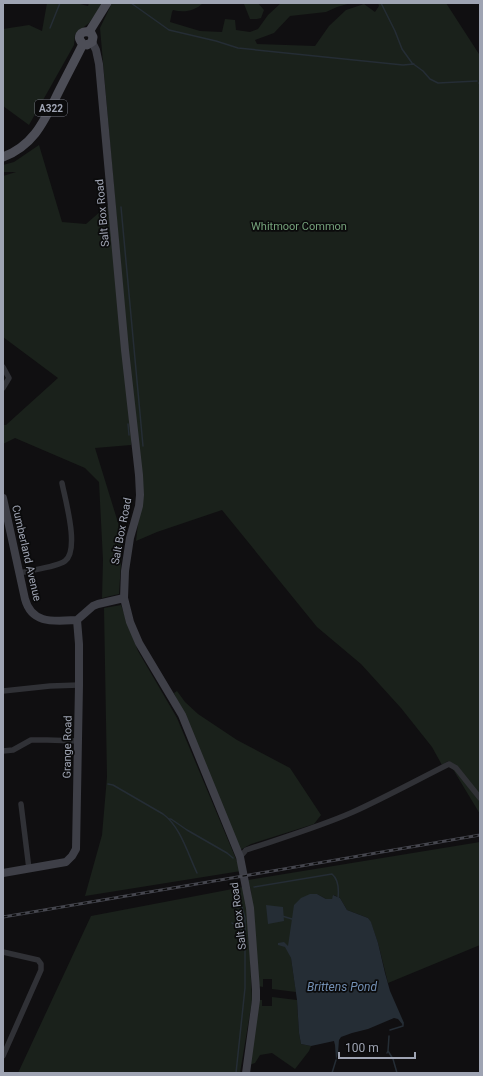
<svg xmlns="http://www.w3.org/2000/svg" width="483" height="1076" font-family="Roboto,sans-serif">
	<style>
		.green { fill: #1a211b }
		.water { fill: #252d35 }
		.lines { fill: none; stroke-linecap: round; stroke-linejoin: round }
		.stream { stroke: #252d35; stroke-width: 1.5 }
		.street { stroke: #303136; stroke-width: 5.5 }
		.secondary { stroke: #3e3f47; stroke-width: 8 }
		.primary { stroke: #4c4d56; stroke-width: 9 }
		.rail-casing { stroke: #45464e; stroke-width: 3 }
		.rail { stroke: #0b0b0c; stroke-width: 1.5; stroke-dasharray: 4.5; stroke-linecap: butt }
		.labels { text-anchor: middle; stroke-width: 3.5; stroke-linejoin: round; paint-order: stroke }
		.shield { fill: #0b0b0c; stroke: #737681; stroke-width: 1 }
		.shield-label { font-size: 10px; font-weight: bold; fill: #9fa4b3 }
		.street-label { font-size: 11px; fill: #9fa4b3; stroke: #0b0b0c }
		.park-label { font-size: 11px; fill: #74a17a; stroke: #0b0b0c }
		.water-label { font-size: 12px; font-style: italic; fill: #728fb3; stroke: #0b0b0c }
	</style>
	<rect width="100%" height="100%" fill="#100f11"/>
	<path class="green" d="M 47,3 L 76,3 L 88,6 L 89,3 L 103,3 L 89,23 L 75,34 L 74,45 L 29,125 L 3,106 L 3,29 L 29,25 L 42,31 Z
		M 112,3 L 203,3 C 195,11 184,13 173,10 L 172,12 L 170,22 L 200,31 L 222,32 L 225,19 L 235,20 L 236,30 L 250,32 L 258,29 L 268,15 L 281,3 L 351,3 L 337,7 L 326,12 L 290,16 L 274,33 L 255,40 L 257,44 L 315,46 L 329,26 L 346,10 L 364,4 L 375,12 L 379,6 L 378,3 L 446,3 L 479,54 L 480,53 L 480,814 L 448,761 L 442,765 L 432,747 L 401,708 L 361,664 L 317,627 L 222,510 L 157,532 L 136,541 L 141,498 L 100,28 Z
		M 245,3 L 258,3 L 264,10 L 261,18 L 257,19 L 250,19 L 244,4 Z
		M 39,145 L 62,222 L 86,224 L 109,204 L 132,434 L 131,445 L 95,448 L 120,529 L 125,534 L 122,548 L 119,594 L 102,598 L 103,560 L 99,482 L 85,468 L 15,438 L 3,444 L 3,425 L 6,425 L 58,378 L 3,337 L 3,176 L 16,172 L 3,172 L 3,165 L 14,162 Z
		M 121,605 L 138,651 L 177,718 L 241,871 L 85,896 L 102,835 L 107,777 L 104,608 Z
		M 177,691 L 185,702 L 198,714 L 237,740 L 290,768 L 321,815 L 314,824 L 251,844 L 240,850 L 174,693 Z
		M 480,842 L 480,945 L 388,983 L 378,943 L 371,923 L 368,918 L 347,910 L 340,898 L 334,895 L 332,899 L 326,899 L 317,894 L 288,951 L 291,958 L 296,992 L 272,989 L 272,979 L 263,979 L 263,987 L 258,986 L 251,891 L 248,880 Z
		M 243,887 L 248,917 L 252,1001 L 240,1073 L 18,1073 L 91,916 Z
		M 272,997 L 297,1000 L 299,1033 L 301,1044 L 311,1046 L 309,1051 L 295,1069 L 272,1053 L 260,1055 L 255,1063 L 249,1065 L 258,1000 L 262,1000 L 262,1006 L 272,1006 Z"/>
	<path class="water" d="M 310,894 L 317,894 L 326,899 L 332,899 L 333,895 L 340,898 L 347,910 L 368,918 L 371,922 L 378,943 L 385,973 L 390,991 L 404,1023 L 403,1025 L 398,1019 L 394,1018 L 368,1029 L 352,1033 L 341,1037 L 339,1040 L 338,1053 L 336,1060 L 335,1045 L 334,1041 L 311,1046 L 301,1044 L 299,1033 L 297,1000 L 291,958 L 285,947 L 278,945 L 278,943 L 284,942 L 288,946 L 294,905 L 301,898 Z
		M 266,905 L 283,907 L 284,921 L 268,924 Z"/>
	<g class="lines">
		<path class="stream" d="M 131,3 L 169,30 L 216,41 L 238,48 L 403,65 L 414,64
			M 381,3 L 395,31 L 402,49 L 412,63 L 423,71 L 430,79 L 438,83 L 477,81
			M 50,28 L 60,3
			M 479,83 L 480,85
			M 121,207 L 143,446
			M 128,424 L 129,435
			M 108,784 L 113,785 L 163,814 C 180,826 188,854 197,873
			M 169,819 L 171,819 L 187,830 L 227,853 L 233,858
			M 254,887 L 332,874 C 338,879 339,889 338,898
			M 282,916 L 292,919
			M 232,923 L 244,931
			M 390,1030 L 403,1026 L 403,1024
			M 388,1051 L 393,1059 L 397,1073
			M 387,1053 L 388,1051 L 389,1036
			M 236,1073 L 245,988 L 245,918 L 242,907
			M 332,1073 L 336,1060"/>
		<path class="street" d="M 3,367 L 9,378 L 3,388
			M 20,573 C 31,570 57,567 65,561 C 80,550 65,499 62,483
			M 3,691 L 50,686 L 79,685
			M 3,751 L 13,750 L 31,740 L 47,740 L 78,741
			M 21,804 L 29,869
			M 240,857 L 246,850 C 282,838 319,827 353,812 C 386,797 417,780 449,764 L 456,768 L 480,798
			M 3,952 L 38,960 L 41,964 L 41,970 L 3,1056"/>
		<path class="secondary" d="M 92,42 L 96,50 L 99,64 L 125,350 L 139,475 L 140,495 L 139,506 L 130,538 L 125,571 L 124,598 L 130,622 L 139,643 L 182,715 L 240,857 L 250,908 L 256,990 L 256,1000 L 246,1073
			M 3,498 L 25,599 C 32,625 55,621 77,620
			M 77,620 L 93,606 L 98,604 L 124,598
			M 3,873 L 66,862 L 72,856 L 76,849 L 79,685 L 79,644 L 77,620"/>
		<path class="primary" d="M 89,32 L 107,3
			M 83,44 L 87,45 L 92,42 L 93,37 L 91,33 L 89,32
			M 83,44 C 76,38 80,30 89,32
			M 3,157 C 35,145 45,119 59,91 C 67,75 75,60 83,44"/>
		<g class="rail-casing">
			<path id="rail" d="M 3,917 L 255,874 L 480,835"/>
		</g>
		<use href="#rail" class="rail"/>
	</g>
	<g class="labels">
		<rect class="shield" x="35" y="100" width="32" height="16" rx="3"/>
		<g class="shield-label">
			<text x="51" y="112">A322</text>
		</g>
		<g class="street-label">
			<text transform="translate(102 213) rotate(-95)" y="4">Salt Box Road</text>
			<text transform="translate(121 531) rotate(-79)" y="4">Salt Box Road</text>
			<text transform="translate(27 553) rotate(77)" y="4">Cumberland Avenue</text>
			<text transform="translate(67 747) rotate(-89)" y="4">Grange Road</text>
			<text transform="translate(238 916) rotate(-97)" y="4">Salt Box Road</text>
		</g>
		<g class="park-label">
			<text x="299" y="230">Whitmoor Common</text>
		</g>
		<g class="water-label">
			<text x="342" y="991">Brittens Pond</text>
		</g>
	</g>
	<rect width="483" height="1076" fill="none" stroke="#9fa4b3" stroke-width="8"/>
	<path d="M339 1052v6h76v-6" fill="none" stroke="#9fa4b3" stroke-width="2"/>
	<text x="345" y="1052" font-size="12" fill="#9fa4b3" stroke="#0b0b0c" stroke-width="3" paint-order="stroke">100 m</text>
</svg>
